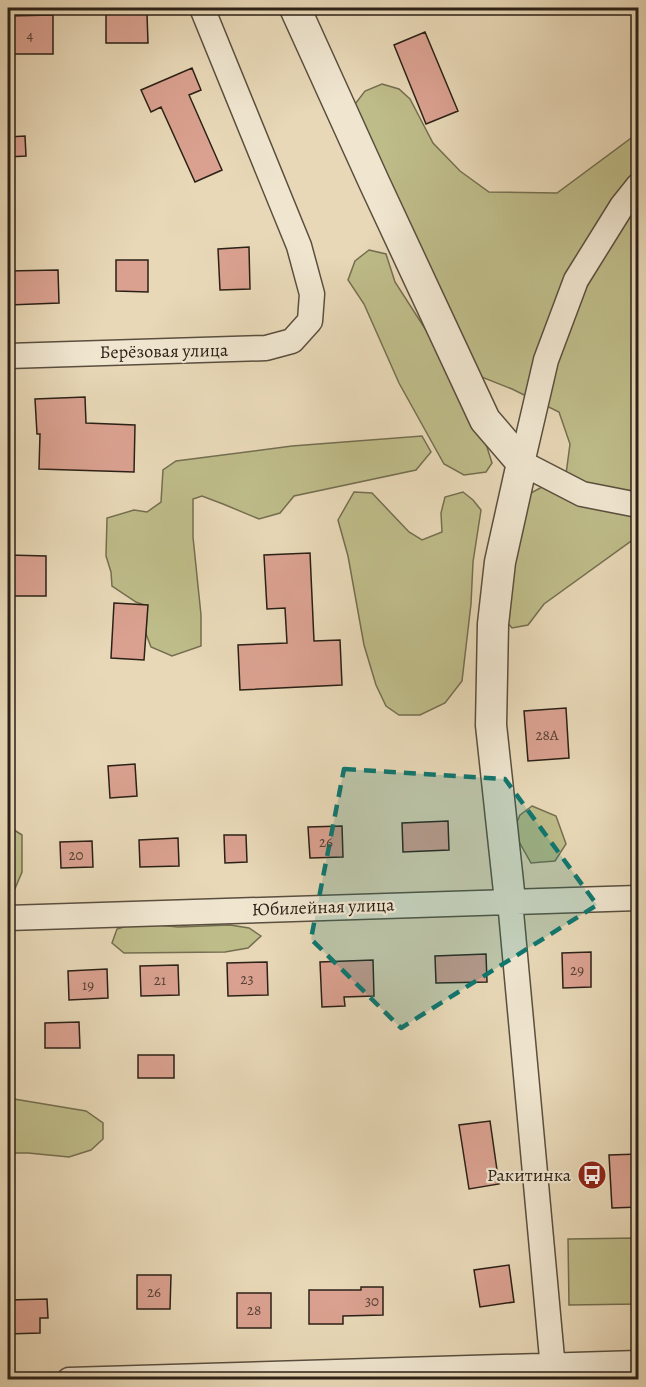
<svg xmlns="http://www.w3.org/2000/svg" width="646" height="1387" font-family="Alegreya,serif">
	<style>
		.green { fill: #bebc89; stroke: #746e50; stroke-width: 1.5 }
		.building { fill: #daa190; stroke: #2b2117; stroke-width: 1.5 }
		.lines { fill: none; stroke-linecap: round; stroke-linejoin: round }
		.minor-casing { stroke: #5a4f3f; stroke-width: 27 }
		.tertiary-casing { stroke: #5a4f3f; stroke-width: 33 }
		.minor { stroke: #f0e6d0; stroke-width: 24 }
		.tertiary { stroke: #f0e6d0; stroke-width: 30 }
		.marked { fill: #0f766e; fill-opacity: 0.2; stroke: #0f766e; stroke-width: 4.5; stroke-dasharray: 12 8; stroke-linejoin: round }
		.labels { text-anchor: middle; stroke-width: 4.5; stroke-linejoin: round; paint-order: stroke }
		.number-label { font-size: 15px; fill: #574135 }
		.street-label { font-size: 18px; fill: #2b2117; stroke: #f0e6d0 }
		.poi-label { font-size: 18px; fill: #2b2117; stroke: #f0e6d0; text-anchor: end }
	</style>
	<rect width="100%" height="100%" fill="#e8d8b7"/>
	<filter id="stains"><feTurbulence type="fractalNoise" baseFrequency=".00333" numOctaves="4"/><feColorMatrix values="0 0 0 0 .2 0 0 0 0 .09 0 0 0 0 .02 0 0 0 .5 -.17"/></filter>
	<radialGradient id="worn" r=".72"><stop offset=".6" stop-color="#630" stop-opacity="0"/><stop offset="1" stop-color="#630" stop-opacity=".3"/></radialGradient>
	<path class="green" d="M 382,84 L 399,89 L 410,99 L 433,143 L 460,171 L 489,192 L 557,193 L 638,133 L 638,536 L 544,604 L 528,625 L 512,628 L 501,615 L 518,500 L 566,474 L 570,444 L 559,412 L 512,389 L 474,374 L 352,108 L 365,91 Z
		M 369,250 L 386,254 L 395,282 L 440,352 L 480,425 L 492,463 L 486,472 L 464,475 L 444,464 L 399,383 L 364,304 L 348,280 L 355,261 Z
		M 422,436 L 431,452 L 416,470 L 294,496 L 280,513 L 259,519 L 223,504 L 202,496 L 193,499 L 193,537 L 201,615 L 201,646 L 172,656 L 151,647 L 146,634 L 147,606 L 136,602 L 112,586 L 111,572 L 106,556 L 107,518 L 134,510 L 147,512 L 161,502 L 163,470 L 176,461 L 292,446 Z
		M 354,492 L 372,493 L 409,532 L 422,540 L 442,532 L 441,513 L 445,497 L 463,492 L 473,500 L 481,510 L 473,562 L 471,604 L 462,681 L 445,703 L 420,715 L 399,715 L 386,706 L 376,685 L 364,645 L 348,556 L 338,520 Z
		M 532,806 L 556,816 L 566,844 L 555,861 L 531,863 L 513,831 L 520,815 Z
		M 8,826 L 22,835 L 22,872 L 14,891 L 8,893 Z
		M 138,923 L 178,927 L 230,925 L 249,928 L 261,936 L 248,948 L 225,952 L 124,953 L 112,943 L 117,929 Z
		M 8,1098 L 86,1111 L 103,1123 L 103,1139 L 91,1150 L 69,1157 L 28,1153 L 8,1153 Z
		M 638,1238 L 638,1304 L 569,1305 L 568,1239 Z"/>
	<path class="building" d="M 106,14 L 147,14 L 148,43 L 106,43 Z
		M 53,15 L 53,54 L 8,54 L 8,16 Z
		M 425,32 L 458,111 L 426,124 L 394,45 Z
		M 192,68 L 201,90 L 189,95 L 222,170 L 195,182 L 161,107 L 151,112 L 141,90 Z
		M 25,136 L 26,156 L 8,157 L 8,137 Z
		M 249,247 L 250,289 L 220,290 L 218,249 Z
		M 116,260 L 148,260 L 148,292 L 116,291 Z
		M 58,270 L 59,303 L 9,305 L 8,271 Z
		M 85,397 L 86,423 L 135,425 L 134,472 L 39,469 L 40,434 L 37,434 L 35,399 Z
		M 310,553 L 314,641 L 340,640 L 342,685 L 240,690 L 238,645 L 287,643 L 285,608 L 267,609 L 264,555 Z
		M 8,555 L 46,556 L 46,596 L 8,596 Z
		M 114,603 L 148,605 L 144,660 L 111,658 Z
		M 566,708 L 569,758 L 528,761 L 524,711 Z
		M 135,764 L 137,796 L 110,798 L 108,766 Z
		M 448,821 L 449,850 L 403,852 L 402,823 Z
		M 342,826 L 343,857 L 310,858 L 308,827 Z
		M 224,835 L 246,835 L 247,862 L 225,863 Z
		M 178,838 L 179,866 L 140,867 L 139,840 Z
		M 92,841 L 93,867 L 61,868 L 60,842 Z
		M 591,952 L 591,987 L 563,988 L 562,953 Z
		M 486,954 L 487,982 L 436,983 L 435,956 Z
		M 373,960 L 374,996 L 344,997 L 345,1006 L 322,1007 L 320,962 Z
		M 267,962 L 268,995 L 228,996 L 227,963 Z
		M 178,965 L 179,995 L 141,996 L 140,966 Z
		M 107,969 L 108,998 L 69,1000 L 68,971 Z
		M 79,1022 L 80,1048 L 45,1048 L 45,1023 Z
		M 138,1055 L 174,1055 L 174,1078 L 138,1078 Z
		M 490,1121 L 499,1184 L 469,1189 L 459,1125 Z
		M 639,1154 L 639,1207 L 612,1208 L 609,1155 Z
		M 509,1265 L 514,1302 L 480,1307 L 474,1270 Z
		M 137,1275 L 171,1275 L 170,1309 L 137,1309 Z
		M 361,1287 L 383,1287 L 383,1315 L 343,1316 L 343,1324 L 309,1324 L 309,1290 L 361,1290 Z
		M 237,1293 L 271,1293 L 271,1328 L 237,1328 Z
		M 47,1299 L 48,1318 L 40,1318 L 40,1333 L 8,1334 L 8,1300 Z"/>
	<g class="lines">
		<g class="minor-casing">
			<path id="minor" d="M 638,186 L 622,206 L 576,280 L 546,360 L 522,463 L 582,494 L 638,505
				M 8,356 L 266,348 L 292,341 L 310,321 L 312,294 L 299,246 L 202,8
				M 510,901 L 554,1380
				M 8,918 L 638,898
				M 69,1380 L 638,1363"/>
		</g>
		<g class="tertiary-casing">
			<path id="tertiary" d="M 295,8 L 374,182 L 485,420 L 522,463 L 500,562 L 493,624 L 491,725 L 510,901"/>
		</g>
		<use href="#minor" class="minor"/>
		<use href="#tertiary" class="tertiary"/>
	</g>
	<path class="marked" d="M 344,769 L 505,779 L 597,905 L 401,1028 L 311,939 Z"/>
	<defs>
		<g id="bus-disc" transform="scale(1.5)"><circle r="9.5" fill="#8f2418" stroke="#f0e6d0"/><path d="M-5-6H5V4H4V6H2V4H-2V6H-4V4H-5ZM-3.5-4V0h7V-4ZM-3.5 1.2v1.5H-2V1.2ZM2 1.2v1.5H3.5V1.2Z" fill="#fff"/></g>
	</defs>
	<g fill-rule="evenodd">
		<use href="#bus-disc" x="592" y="1175"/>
	</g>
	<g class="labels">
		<g class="number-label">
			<text x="30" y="40">4</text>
			<text x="547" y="740">28А</text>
			<text x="326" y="847">26</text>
			<text x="76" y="860">20</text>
			<text x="577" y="975">29</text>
			<text x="247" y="984">23</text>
			<text x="160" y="985">21</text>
			<text x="88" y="990">19</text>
			<text x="154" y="1297">26</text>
			<text x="372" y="1306">30</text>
			<text x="254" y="1315">28</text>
		</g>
		<g class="street-label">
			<text transform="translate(164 351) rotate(-1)" y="6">Берёзовая улица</text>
			<text transform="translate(323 907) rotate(-2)" y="6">Юбилейная улица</text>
		</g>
		<g class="poi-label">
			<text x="571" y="1181">Ракитинка</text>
		</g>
	</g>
	<rect width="646" height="1387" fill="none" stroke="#e8d8b7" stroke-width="30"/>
	<rect x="9" y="9" width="628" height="1369" fill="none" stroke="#2b2117" stroke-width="3"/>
	<rect x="15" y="15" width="616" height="1357" fill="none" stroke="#2b2117" stroke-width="1.5"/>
	<rect width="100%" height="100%" filter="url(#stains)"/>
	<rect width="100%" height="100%" fill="url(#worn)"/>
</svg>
